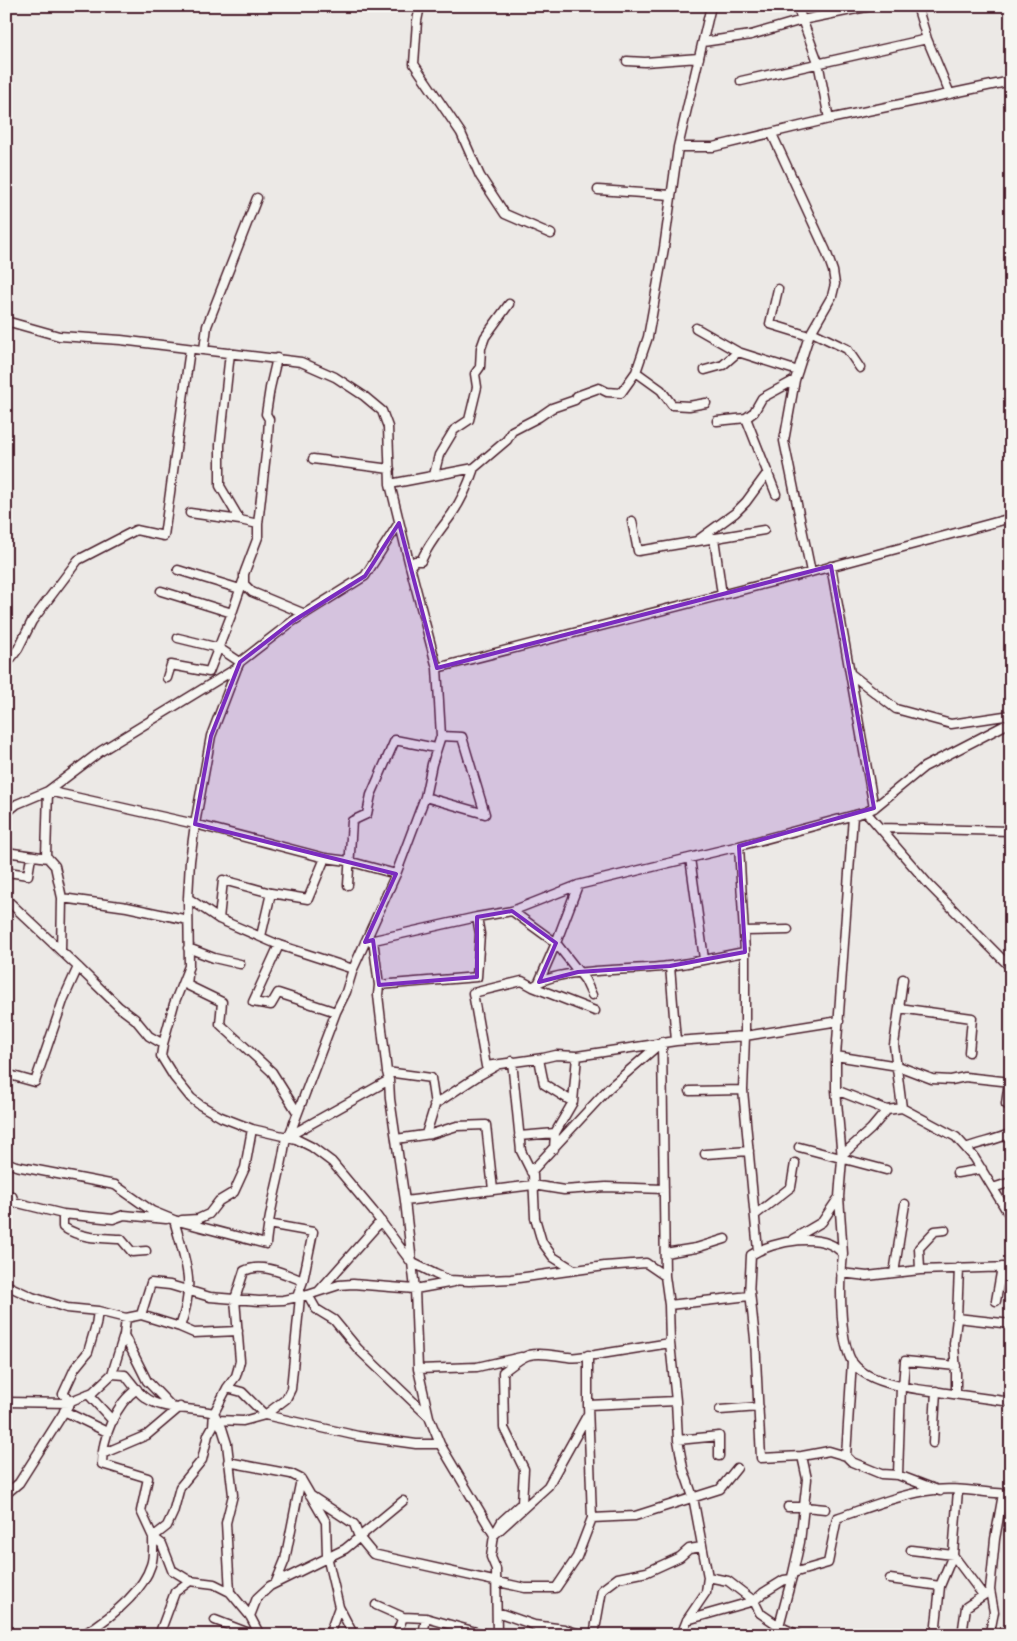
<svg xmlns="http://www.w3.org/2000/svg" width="1017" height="1641" font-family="'Shantell Sans',sans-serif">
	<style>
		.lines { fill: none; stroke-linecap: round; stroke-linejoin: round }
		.street-casing { stroke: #4a1f2b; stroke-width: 11 }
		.street { stroke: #f6f6f2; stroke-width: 8 }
		.marked { fill: #7b2cbf; fill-opacity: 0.2; stroke: #7b2cbf; stroke-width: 4; stroke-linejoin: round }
	</style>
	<rect width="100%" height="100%" fill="#ece9e6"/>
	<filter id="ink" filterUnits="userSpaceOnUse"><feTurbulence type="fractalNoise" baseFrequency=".02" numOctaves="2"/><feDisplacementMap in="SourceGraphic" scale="10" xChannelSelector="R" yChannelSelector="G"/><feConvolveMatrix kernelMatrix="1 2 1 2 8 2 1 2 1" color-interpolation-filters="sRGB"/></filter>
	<g filter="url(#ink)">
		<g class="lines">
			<g class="street-casing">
				<path id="street" d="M 420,6 L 417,21 L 414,64 L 461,133 L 480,176 L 505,214 L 551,234
					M 797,6 L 818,62 L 829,119
					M 917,6 L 927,39 L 950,94
					M 703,42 L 751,35 L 802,20 L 871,6
					M 627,61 L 645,62 L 699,58
					M 741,81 L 927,39
					M 772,134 L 826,251 L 833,271 L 835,284 L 832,296 L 809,336 L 795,380 L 784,441 L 811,572
					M 678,147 L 713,147 L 829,119 L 1011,81
					M 598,190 L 671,195
					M 778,289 L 770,324 L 809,336
					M 6,321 L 59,336 L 121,340 L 301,362 L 335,377 L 364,396 L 382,411 L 388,427 L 390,484 L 410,566 L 437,668 L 811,572 L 1011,518
					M 696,328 L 738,352 L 798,371
					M 812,332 L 847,349 L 860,368
					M 204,350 L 207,326 L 257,198
					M 230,353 L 220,445 L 220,486 L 240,520 L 258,524 L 258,537 L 244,574 L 244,584 L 252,592 L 305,614
					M 705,370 L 723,365 L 738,352
					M 636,372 L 661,390 L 672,405 L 689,406 L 706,403
					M 746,418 L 754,412 L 762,398 L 795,380
					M 717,421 L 746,418 L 776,494
					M 313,459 L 390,469
					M 434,475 L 439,455 L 454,430 L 469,420 L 477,387 L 475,374 L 480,367 L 481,348 L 485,337 L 509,304
					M 390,484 L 474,468 L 507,440 L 512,431 L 539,417 L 552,408 L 575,400 L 577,396 L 599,388 L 607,392 L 621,393 L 636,372 L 648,337 L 664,248 L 678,147 L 711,6
					M 190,513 L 240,520
					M 632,521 L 638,551 L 764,530
					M 258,524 L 268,436 L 269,419 L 266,414 L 270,388 L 277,358
					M 714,538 L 722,595
					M 698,540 L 735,513 L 746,502 L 768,472
					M 410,566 L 415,561 L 421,561 C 430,541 440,531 452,514 C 461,501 469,483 474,468
					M 831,566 L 874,808
					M 178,570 L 240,589
					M 161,591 L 232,613 L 243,581
					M 178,638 L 219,648 L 240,662
					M 6,665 L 18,649 L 32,621 L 78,560 L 136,530 L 164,536 L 190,349
					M 851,674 L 896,709 L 951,724 L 1011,715
					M 167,678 L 171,665 L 209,672 L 232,613
					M 48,791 L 195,824 L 325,858 L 348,861 L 396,874
					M 48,791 L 46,856 L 55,866 L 62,898 L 61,951
					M 425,797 L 485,814 L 462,737 L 441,736
					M 866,812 L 930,886 L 1011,968
					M 6,813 L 17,804 L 48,791 L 101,751 L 237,668 L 240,662 L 293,621 L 365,576 L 399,523
					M 880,828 L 1011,831
					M 739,846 L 745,952 L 745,1036 L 743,1090 L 758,1251
					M 6,852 L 48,858
					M 690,858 L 704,959
					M 6,876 L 8,872 L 28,875 L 31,857
					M 348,885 L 352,821 L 367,814 L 371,795 L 395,740 L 436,748
					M 62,898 L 127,907 L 188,920
					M 188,898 L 219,919 L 279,945 L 353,969
					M 6,899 L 78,967 L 119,1007 L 135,1019 L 149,1036 L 163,1044 L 161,1056 L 174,1077 L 191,1098 L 200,1105 L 221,1117 L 252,1129 L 296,1139 L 312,1147 L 332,1162 L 373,1211 L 411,1262 L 435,1274 L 449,1280 L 469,1281 L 511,1279 L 605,1266 L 646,1263 L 665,1276 L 669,1305 L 749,1296 L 751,1255 C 774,1241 824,1230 843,1254 C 840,1281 839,1336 851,1360 C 866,1386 920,1389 946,1393 C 968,1396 989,1399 1011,1402
					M 512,911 L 556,943 L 585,980 L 592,995
					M 219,919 L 223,880 L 271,893 L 308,899 L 325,858
					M 744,931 L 788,930
					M 261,936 L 271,893
					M 373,940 L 379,985 L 378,995 L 387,1072 L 389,1080 L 390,1099 L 405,1201 L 415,1289 L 418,1369 L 429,1417 L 440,1444 L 494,1535 L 548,1486 L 588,1414
					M 365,942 L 477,917 L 512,911 L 578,885 L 739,846 L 866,812 L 874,808 L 924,767 L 1011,722
					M 279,945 L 253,1002 L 271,1005 L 278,993 L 336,1012
					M 188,948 L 214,958 L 240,964
					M 745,952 C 720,956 694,963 669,966 C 638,971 553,967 533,987 L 522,981 L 473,993 L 486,1066 L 543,1058 L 556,1055 L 577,1056 L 676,1041 L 745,1036 L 839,1021
					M 670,966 L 676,1041
					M 188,975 L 187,985 L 222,1002 L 220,1024 L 272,1072 L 297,1112
					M 539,982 L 556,943 L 578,885
					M 379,985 L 477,977 L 480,934 L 477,917
					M 533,987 L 595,1011
					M 899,1008 L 972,1018 L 969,1052
					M 662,1042 L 665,1276
					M 163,1044 L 174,1004 L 189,966 L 188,898 L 190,861 L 195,824 L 211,736 L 237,668
					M 836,1056 L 898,1066 L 932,1079 L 951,1080 L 965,1077 L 1011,1082
					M 539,1059 L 544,1084 L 573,1102
					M 512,1061 L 521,1151 L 533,1175 L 535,1218 L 542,1242 L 553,1257 L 574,1270
					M 387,1072 L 431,1078 L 435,1105 L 426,1134
					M 6,1074 L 35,1082 L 64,998 L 78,967
					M 1009,1082 L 1006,1104 L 1011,1108
					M 836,1090 L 887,1110 L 902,1108 L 956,1137 L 974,1157 L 1011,1218
					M 690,1091 L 743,1090
					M 434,1105 L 478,1076 L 496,1066
					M 902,1108 L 894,1045 L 903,979
					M 289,1136 L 336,1012 L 346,992 L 353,969 L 396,874 L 425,797 L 432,764 L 441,736 L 437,668
					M 289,1136 L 389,1080
					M 519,1136 L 555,1133
					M 396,1139 L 431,1134 L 457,1126 L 486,1125 L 493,1190
					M 799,1147 L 886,1170
					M 966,1148 C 981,1142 997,1140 1011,1133
					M 554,1149 L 555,1133 L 573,1102 L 577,1056
					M 705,1154 L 749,1151
					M 841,1156 L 871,1129 L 887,1110
					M 6,1162 L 16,1166 L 115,1185 L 152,1211 L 174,1220 L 266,1244 C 269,1207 282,1172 286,1136
					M 531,1172 L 609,1088 L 662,1042
					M 957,1173 L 982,1169
					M 993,1188 L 1011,1182
					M 6,1195 L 12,1196 L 14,1202 L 63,1214 L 113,1219 L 124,1215 L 166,1219
					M 405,1201 L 533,1185 L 564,1190 L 606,1187 L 664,1189
					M 63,1214 L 63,1227 C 82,1239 100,1238 121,1239 L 132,1252 L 146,1251
					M 755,1215 L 791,1187 L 795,1163
					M 174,1220 C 186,1264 196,1282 180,1327
					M 182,1220 L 198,1219 L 209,1214 L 219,1201 L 234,1192 L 245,1168 L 252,1129
					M 268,1224 L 313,1232 L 303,1281
					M 793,1239 L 822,1222 L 839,1197
					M 665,1253 L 696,1248 L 725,1239
					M 843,1254 L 839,1197 L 842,1159 L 836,1090 L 836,1056 L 853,816
					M 920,1270 L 919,1248 L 935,1231 L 945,1230
					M 841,1273 L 867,1276 L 920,1270 L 1011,1267
					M 894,1273 L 905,1204
					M 6,1285 L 32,1297 L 67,1308 L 98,1311 L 126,1318 L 141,1315 L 151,1283 L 170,1285 L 210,1297 L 259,1301 L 283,1300 L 308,1295 L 339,1285 L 353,1284 L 415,1289 L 454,1282
					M 319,1291 L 381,1221
					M 750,1292 L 755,1339 L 761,1458 L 802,1456 L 829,1451 L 846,1456 L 852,1462 L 881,1474 L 898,1475 L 940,1491
					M 308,1295 L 316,1309 L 334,1320 L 358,1349 L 427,1415
					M 996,1301 L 1002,1267
					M 669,1305 L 670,1343 L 676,1401 L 678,1440 L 683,1468 L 693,1497 L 708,1577 L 706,1592 L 687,1620 L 681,1635
					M 141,1315 L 180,1327 L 194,1333 L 238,1331
					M 957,1318 L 1011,1324
					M 124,1335 L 147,1381 L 173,1408
					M 418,1369 L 477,1367 L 521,1357
					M 903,1386 L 905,1361 L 956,1366
					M 227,1388 L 242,1392 L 265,1415 L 358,1436 L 416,1444 L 440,1444
					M 137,1389 C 115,1404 102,1439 102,1464 L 148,1478 L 141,1511 L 153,1537 L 162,1544 L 172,1570 L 190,1581 L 214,1584 L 230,1592 L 250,1616 L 260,1635
					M 88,1394 L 113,1421
					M 956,1394 L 956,1373 L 954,1344 L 957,1318 L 959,1268
					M 71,1401 L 63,1394 L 75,1368 L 88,1352 L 96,1325 L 98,1311
					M 6,1402 L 70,1403
					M 588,1405 L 676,1401
					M 720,1410 L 759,1407
					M 64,1411 L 107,1432
					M 217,1420 L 243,1421 L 265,1415 L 286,1399 L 291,1389 L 300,1297
					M 678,1440 L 719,1436 L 719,1456
					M 933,1443 L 936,1391
					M 102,1454 L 147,1435 L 180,1407
					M 846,1456 L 852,1361
					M 228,1462 L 291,1474 L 301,1479 L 326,1522 L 327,1556 L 339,1607 L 352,1632 L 351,1635
					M 898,1475 L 901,1386
					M 6,1494 L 19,1483 L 71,1401 L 93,1392 L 112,1374 L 124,1335 L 126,1318
					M 310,1495 L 354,1524 L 359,1537 L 373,1554 L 525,1588 L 556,1588 L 577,1557 L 592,1518 L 588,1405 L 588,1355
					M 788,1507 L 805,1507 L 825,1509
					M 592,1518 L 635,1516 L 720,1489 L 737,1468
					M 911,1550 L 953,1555 L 983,1595
					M 793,1573 L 800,1542 L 807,1479 L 802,1456
					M 708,1577 L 728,1581 L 754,1601 L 760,1613 L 779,1626
					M 890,1579 L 940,1586
					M 276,1582 L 285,1560 L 301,1479
					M 230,1592 L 226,1523 L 233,1495 L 227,1444 L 222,1428 L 214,1413 L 227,1388 L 236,1376 L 238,1369 L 240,1361 L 235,1299 L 244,1271 C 262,1262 285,1274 303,1281 L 297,1297
					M 376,1605 L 403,1617 L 426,1618 L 487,1635
					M 497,1612 L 534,1625 L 564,1629 L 583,1635
					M 250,1616 L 257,1598 L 270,1586 L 345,1549 L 403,1501
					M 215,1620 L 254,1635
					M 687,1620 L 754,1601 L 763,1593 L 784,1580 L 791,1579
					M 534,1625 L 543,1635
					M 990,1632 L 994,1612 L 990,1590 L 995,1539 L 1003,1494
					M 83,1635 C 108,1619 142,1594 151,1565 C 154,1557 153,1546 153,1537 L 167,1526 L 173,1513 L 180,1487 L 202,1460 L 208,1435 L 213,1426 L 214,1413 C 192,1407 160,1411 143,1396 C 136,1390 131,1382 125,1375 L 112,1374
					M 159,1635 L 175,1592 L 190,1581
					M 329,1635 L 339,1607
					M 396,1635 L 403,1617
					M 423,1635 L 426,1618
					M 497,1635 L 496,1569 L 491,1557 L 494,1535 L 502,1521 L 522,1503 L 524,1469 L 504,1428 L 503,1372 C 510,1367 521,1357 529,1355 C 543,1352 556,1356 568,1357 C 578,1359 586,1355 595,1355 L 670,1343
					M 594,1635 L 602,1590 L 618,1578 L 647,1572 L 680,1557 L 689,1549 L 702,1547
					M 798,1635 L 779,1626 L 793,1573 L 828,1563 L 837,1518 C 866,1508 896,1496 926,1491 C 954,1486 983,1493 1011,1494
					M 935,1635 L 940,1586 L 953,1555 L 958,1490
					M 962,1635 L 966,1607 L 987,1593
					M 980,1635 L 990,1632 L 1008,1635"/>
			</g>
			<use href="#street" class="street"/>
		</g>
	</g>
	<path class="marked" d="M 399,523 L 437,668 L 831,566 L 874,808 L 739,846 L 745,952 L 670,966 L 578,972 L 539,982 L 556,943 L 512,911 L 477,917 L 477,977 L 379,985 L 373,940 L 365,942 L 396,874 L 195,824 L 211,736 L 240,662 L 293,621 L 365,576 Z"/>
	<rect width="1017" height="1641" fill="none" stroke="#f6f6f2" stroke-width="25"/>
	<rect x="12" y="12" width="992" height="1616" fill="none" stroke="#4a1f2b" stroke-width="2" filter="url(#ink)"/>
</svg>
